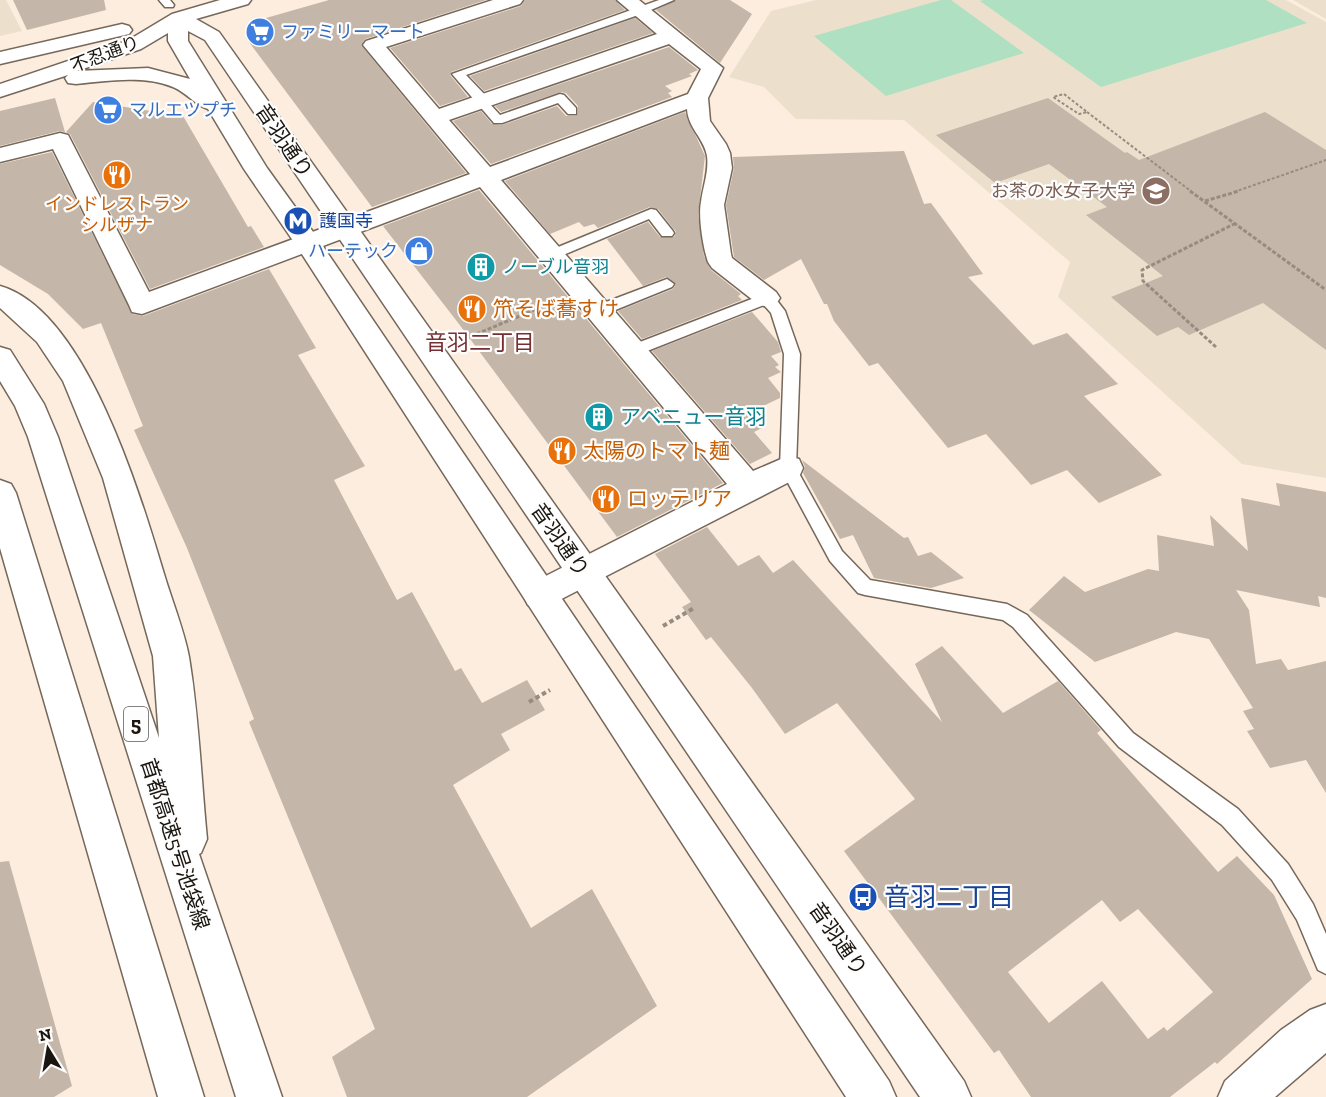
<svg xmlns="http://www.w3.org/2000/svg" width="1326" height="1097" font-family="'Zilla Slab','Noto Sans JP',serif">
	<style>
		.education { fill: #ece0cc }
		.green { fill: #aee0c1 }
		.building { fill: #c4b6a8; fill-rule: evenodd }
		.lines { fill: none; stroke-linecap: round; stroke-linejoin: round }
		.lane-casing { stroke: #75685b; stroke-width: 3 }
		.street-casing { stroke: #75685b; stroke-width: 3 }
		.secondary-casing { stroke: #75685b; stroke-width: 3 }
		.highway-casing { stroke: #75685b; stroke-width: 3 }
		.path-far2 { stroke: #978c81; stroke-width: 2; stroke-dasharray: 3 2; stroke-linecap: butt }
		.path-far1 { stroke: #978c81; stroke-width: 3; stroke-dasharray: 4 2; stroke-linecap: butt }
		.path { stroke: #978c81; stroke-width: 4; stroke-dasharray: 4.5 3; stroke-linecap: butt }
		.lane { fill: #fff; fill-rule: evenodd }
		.street { fill: #fff; fill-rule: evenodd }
		.secondary { fill: #fff; fill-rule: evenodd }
		.highway { fill: #fff; fill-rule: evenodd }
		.labels { text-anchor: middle; stroke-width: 4.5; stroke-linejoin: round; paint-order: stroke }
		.far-shop-label { font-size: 18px; fill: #366cbe; stroke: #fdfdfd; text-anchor: start }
		.far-street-label { font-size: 18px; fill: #1a150f; stroke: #fdfdfd }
		.far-education-label { font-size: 18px; fill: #785e54; stroke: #fdfdfd; text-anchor: end }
		.far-food-label { font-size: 18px; fill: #c56008; stroke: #fdfdfd }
		.far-transit-label { font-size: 18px; fill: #164399; stroke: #fdfdfd; text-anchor: start }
		.far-culture-label { font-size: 18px; fill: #0d838f; stroke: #fdfdfd; text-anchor: start }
		.shield { fill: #fdfdfd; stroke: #5e5b56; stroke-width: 1.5 }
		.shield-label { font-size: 20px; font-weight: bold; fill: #1a150f }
		.street-label { font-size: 21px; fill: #1a150f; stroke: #fdfdfd }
		.food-label { font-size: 21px; fill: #c56008; stroke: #fdfdfd; text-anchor: start }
		.culture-label { font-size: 21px; fill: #0d838f; stroke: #fdfdfd; text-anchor: start }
		.neighbourhood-label { font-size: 22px; fill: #752e32; stroke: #fdfdfd }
		.near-transit-label { font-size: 26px; fill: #164399; stroke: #fdfdfd; text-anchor: start }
	</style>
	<rect width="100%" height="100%" fill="#fcedde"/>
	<path class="education" d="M 0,0 L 6,0 L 22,31 L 0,36 Z
		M 816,0 L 1286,0 L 1326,22 L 1326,478 L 1242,464 L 1058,297 L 1070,262 L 904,120 L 796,119 L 764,87 L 729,77 L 771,11 Z
		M 1293,0 L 1326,0 L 1326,19 Z"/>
	<path class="green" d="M 941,0 L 951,0 L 1024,53 L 886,96 L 814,36 Z
		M 984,0 L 1266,0 L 1307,23 L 1101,87 L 980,1 Z"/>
	<path class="building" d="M 13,0 L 104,0 L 106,10 L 27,30 Z
		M 329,0 L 486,0 L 365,39 L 361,45 L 466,173 L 372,207 L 246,38 L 259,20 Z
		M 525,0 L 615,0 L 625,10 L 451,72 L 450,75 L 468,97 L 440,106 L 390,48 L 521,6 Z
		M 676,0 L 730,0 L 752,14 L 720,63 L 656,10 Z
		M 635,18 L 653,33 L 484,91 L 470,76 Z
		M 669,47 L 698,70 L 689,74 L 692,76 L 665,86 L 672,91 L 668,93 L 672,97 L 491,164 L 453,121 L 481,111 L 492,124 L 502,125 L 557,106 L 566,116 L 576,116 L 578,114 L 578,106 L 566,93 L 561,92 L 501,112 L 495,106 Z
		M 55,98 L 65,132 L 59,131 L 0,146 L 0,111 Z
		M 1048,98 L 1125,153 L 1127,152 L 1139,160 L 1265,112 L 1326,150 L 1326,350 L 1263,303 L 1189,335 L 1178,327 L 1157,336 L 1111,297 L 1163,276 L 1086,215 L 1107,207 L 1049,164 L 995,183 L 936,135 Z
		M 93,102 L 183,116 L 248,227 L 251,226 L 264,247 L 150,289 L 70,134 L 66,132 Z
		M 685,112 L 705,156 L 698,215 L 704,256 L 711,270 L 741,294 L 738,296 L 742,300 L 642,339 L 618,311 L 673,289 L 676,284 L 666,277 L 643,286 L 607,239 L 648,222 L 660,237 L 674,237 L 676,232 L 658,209 L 650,207 L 598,228 L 594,224 L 584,227 L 579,222 L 550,234 L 505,181 Z
		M 904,151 L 924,204 L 931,203 L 983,274 L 968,277 L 1033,345 L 1067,333 L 1118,384 L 1084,396 L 1162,475 L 1099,503 L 1067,470 L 1031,485 L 986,434 L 948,448 L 878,363 L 869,366 L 834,321 L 827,304 L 824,304 L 801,259 L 764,280 L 734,257 L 726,205 L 734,168 L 733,157 Z
		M 52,152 L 132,314 L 143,316 L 269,269 L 316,348 L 298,355 L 365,466 L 334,480 L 397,600 L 412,592 L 455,671 L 461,668 L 482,703 L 527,680 L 545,710 L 501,734 L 510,750 L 453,785 L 531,928 L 592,889 L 657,1006 L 527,1097 L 347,1097 L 332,1057 L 375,1029 L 249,722 L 254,719 L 187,548 L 134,430 L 143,426 L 101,323 L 83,329 L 48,294 L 0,265 L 0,164 Z
		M 479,190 L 723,483 L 617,537 L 459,324 L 383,226 Z
		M 752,312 L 778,342 L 781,352 L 771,356 L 779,365 L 775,367 L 781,372 L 768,378 L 780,393 L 780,398 L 750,412 L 764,427 L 754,432 L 772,453 L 750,464 L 652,351 Z
		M 802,460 L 904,538 L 908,537 L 918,556 L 931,552 L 964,578 L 931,588 L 874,578 L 853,535 L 840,539 L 803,473 L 805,467 Z
		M 1276,483 L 1326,492 L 1326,598 L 1318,596 L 1320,607 L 1236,590 L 1249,610 L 1256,664 L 1281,659 L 1288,670 L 1326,661 L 1326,793 L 1306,760 L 1270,768 L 1247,731 L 1254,729 L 1243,711 L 1253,708 L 1209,639 L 1176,632 L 1095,662 L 1029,610 L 1064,576 L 1085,592 L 1148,569 L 1159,571 L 1157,535 L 1214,546 L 1210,515 L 1248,551 L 1241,498 L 1280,506 Z
		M 707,527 L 738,566 L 759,555 L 773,573 L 793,560 L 942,722 L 915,664 L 942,646 L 1003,713 L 1058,681 L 1101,730 L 1097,733 L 1218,872 L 1237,856 L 1274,895 L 1312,979 L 1217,1064 L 1215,1062 L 1170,1097 L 1031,1097 L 999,1050 L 994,1053 L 844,851 L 915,799 L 837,703 L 785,734 L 752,688 L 711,637 L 706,640 L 682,607 L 691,602 L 655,554 ZM 1102,900 L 1120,922 L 1138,909 L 1213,992 L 1167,1031 L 1164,1027 L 1148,1039 L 1102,981 L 1049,1023 L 1008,972 Z
		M 9,861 L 72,1086 L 54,1097 L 0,1097 L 0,862 Z"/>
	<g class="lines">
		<g class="lane-casing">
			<path id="lane" d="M 159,0 L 170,0 L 174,5 L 173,7 L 165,7 Z
				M 659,0 L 674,0 L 644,13 L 466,75 L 488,98 L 489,103 L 500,115 L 560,94 L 564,95 L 576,108 L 576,114 L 568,114 L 558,103 L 502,123 L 494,123 L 452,74 Z
				M 651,209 L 656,210 L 672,230 L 674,233 L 672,236 L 662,236 L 649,219 L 556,258 L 551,260 L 544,255 L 546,252 Z
				M 667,279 L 674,284 L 672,287 L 603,315 L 593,315 L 591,311 L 593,307 Z
				M 767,293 L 772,294 L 785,311 L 800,354 L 796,468 L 842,551 L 870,580 L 1007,604 L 1027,615 L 1133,733 L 1238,809 L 1288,864 L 1313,904 L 1326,934 L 1326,974 L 1318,970 L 1297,920 L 1272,880 L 1222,825 L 1119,747 L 1013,627 L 1003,620 L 865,595 L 858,593 L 830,561 L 780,468 L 784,354 L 771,313 L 764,305 L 637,355 L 627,355 L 624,351 L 627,347 Z"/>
		</g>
		<g class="street-casing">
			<path id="street" d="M 493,0 L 523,0 L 520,4 L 386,47 L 439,109 L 657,34 L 617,0 L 639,0 L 723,68 L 708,98 L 710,121 L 726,144 L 730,153 L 732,168 L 724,205 L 731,254 L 732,258 L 776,292 L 780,298 L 776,304 L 767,307 L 758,304 L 712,268 L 708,262 C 703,248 698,216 701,202 C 703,186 709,172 707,156 C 704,138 688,128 687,109 L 501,180 L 753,471 L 788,456 L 799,459 L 803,468 L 799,477 L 540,610 L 528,605 L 523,595 L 528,585 L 727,484 L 480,187 L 142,314 L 132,312 L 129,305 L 53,149 L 0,162 L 0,148 L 60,133 L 68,135 L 149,292 L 470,174 L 363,45 L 366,41 ZM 669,44 L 701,69 L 688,94 L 490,167 L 449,120 Z"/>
		</g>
		<g class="secondary-casing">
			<path id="secondary" d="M 220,0 L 251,0 L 248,4 L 196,19 L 219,32 L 964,1081 L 971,1097 L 920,1097 L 205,40 L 188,31 L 188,41 L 267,168 L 316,236 L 889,1081 L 896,1097 L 846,1097 L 298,248 L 244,169 L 208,109 C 196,106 186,92 173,87 C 143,75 107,81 76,84 L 68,83 L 65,78 L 68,75 L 0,97 L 0,84 L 127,41 L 172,14 ZM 168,33 L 168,41 L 190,79 L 148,68 L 77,71 L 141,49 Z
				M 122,24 L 129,26 L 132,30 L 129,34 L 0,64 L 0,52 Z
				M 1326,1004 L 1326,1053 L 1275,1097 L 1218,1097 L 1225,1081 L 1281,1030 L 1310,1010 Z"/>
		</g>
		<g class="highway-casing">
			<path id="highway" d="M 0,286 C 86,310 141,497 164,574 C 172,601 184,630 189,657 C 199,717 201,779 207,839 L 201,853 L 199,854 L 282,1097 L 236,1097 L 28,437 L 15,406 L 0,381 L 0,347 L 10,350 L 44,404 L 58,437 L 159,738 L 153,656 L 103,478 L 63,381 L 37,342 L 0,308 Z
				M 0,480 L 11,484 L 16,493 L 204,1097 L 158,1097 L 0,548 Z"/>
		</g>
		<path class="path-far2" d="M 1064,94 L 1087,112 L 1079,114 L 1053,97 Z
			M 1087,112 L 1192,192
			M 1234,192 L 1326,160"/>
		<path class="path-far1" d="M 1190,191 L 1326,290
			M 1205,201 L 1239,191
			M 460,341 L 553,302
			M 1216,347 L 1143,281 L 1142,270 L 1234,224"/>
		<path class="path" d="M 663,626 L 694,608
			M 529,702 L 550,690"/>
		<use href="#lane" class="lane"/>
		<use href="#street" class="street"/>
		<use href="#secondary" class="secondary"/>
		<use href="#highway" class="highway"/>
	</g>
	<defs>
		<g id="supermarket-disc" transform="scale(1.5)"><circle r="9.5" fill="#3f7fe0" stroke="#fdfdfd"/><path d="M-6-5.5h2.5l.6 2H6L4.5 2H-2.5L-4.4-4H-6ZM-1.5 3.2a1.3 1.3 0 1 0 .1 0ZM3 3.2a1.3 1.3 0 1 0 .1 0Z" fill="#fff"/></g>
		<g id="restaurant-disc" transform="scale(1.5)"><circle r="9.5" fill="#e8710a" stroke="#fdfdfd"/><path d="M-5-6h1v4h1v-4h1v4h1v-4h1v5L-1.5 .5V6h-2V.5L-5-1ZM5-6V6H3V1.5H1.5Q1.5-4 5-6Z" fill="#fff"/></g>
		<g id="university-disc" transform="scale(1.5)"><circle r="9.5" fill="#8d6e63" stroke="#fdfdfd"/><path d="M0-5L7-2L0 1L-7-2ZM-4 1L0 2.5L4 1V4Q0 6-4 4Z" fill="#fff"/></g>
		<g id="metro-disc" transform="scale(1.5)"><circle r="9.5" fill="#1a4fb4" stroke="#fdfdfd"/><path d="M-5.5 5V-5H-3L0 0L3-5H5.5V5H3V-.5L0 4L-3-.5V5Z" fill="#fff"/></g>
		<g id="shop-disc" transform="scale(1.5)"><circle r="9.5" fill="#3f7fe0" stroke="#fdfdfd"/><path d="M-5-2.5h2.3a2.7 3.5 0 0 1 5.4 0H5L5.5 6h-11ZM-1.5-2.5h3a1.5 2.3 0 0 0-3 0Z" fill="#fff"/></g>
		<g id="building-disc" transform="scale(1.5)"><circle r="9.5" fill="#0f9aa8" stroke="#fdfdfd"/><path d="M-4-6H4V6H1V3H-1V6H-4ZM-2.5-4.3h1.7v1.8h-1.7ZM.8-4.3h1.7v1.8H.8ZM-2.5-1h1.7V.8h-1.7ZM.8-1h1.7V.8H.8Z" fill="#fff"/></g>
		<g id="bus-disc" transform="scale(1.5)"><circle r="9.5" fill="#1a4fb4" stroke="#fdfdfd"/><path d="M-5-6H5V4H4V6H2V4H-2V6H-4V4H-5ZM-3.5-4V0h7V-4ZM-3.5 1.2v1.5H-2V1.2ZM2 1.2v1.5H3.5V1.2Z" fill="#fff"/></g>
	</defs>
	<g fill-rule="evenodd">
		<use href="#supermarket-disc" x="260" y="32"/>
		<use href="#supermarket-disc" x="108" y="110"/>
		<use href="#restaurant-disc" x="117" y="175"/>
		<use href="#university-disc" x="1156" y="191"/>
		<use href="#metro-disc" x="298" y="221"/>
		<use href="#shop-disc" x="419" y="251"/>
		<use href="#building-disc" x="481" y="267"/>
		<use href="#restaurant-disc" x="472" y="309"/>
		<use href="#building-disc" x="599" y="417"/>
		<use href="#restaurant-disc" x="562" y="451"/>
		<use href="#restaurant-disc" x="606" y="499"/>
		<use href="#bus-disc" x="863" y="897"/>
	</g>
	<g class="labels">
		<g class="far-shop-label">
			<text x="281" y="38">ファミリーマート</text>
			<text x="129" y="116">マルエツプチ</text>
			<text x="398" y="257" text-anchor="end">ハーテック</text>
		</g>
		<g class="far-street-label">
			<text transform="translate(105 54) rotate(-21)" y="6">不忍通り</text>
		</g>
		<g class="far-education-label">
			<text x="1135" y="197">お茶の水女子大学</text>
		</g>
		<g class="far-food-label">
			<text x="117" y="210">インドレストラン<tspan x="117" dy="21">シルザナ</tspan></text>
		</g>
		<g class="far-transit-label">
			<text x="319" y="227">護国寺</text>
		</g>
		<g class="far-culture-label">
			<text x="502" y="273">ノーブル音羽</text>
		</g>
		<rect class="shield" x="124" y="707" width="24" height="34" rx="4.5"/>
		<g class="shield-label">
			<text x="136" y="731">5</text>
		</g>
		<g class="street-label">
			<text transform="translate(284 141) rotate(56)" y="7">音羽通り</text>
			<text transform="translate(560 540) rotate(55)" y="7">音羽通り</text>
			<text transform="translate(175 844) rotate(72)" y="7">首都高速5号池袋線</text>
			<text transform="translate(838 939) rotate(55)" y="7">音羽通り</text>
		</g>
		<g class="food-label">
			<text x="493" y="316">笊そば蕎すけ</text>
			<text x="583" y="458">太陽のトマト麺</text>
			<text x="627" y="506">ロッテリア</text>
		</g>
		<g class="culture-label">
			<text x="620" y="424">アベニュー音羽</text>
		</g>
		<g class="neighbourhood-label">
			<text x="480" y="350">音羽二丁目</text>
		</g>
		<g class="near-transit-label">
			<text x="884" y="906">音羽二丁目</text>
		</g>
	</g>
	<g transform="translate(48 1049) rotate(349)" stroke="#fdfdfd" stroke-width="4.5" paint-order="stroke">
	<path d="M0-4.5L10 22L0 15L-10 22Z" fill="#1a150f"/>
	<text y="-9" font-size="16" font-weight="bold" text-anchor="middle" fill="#1a150f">N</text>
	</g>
</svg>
